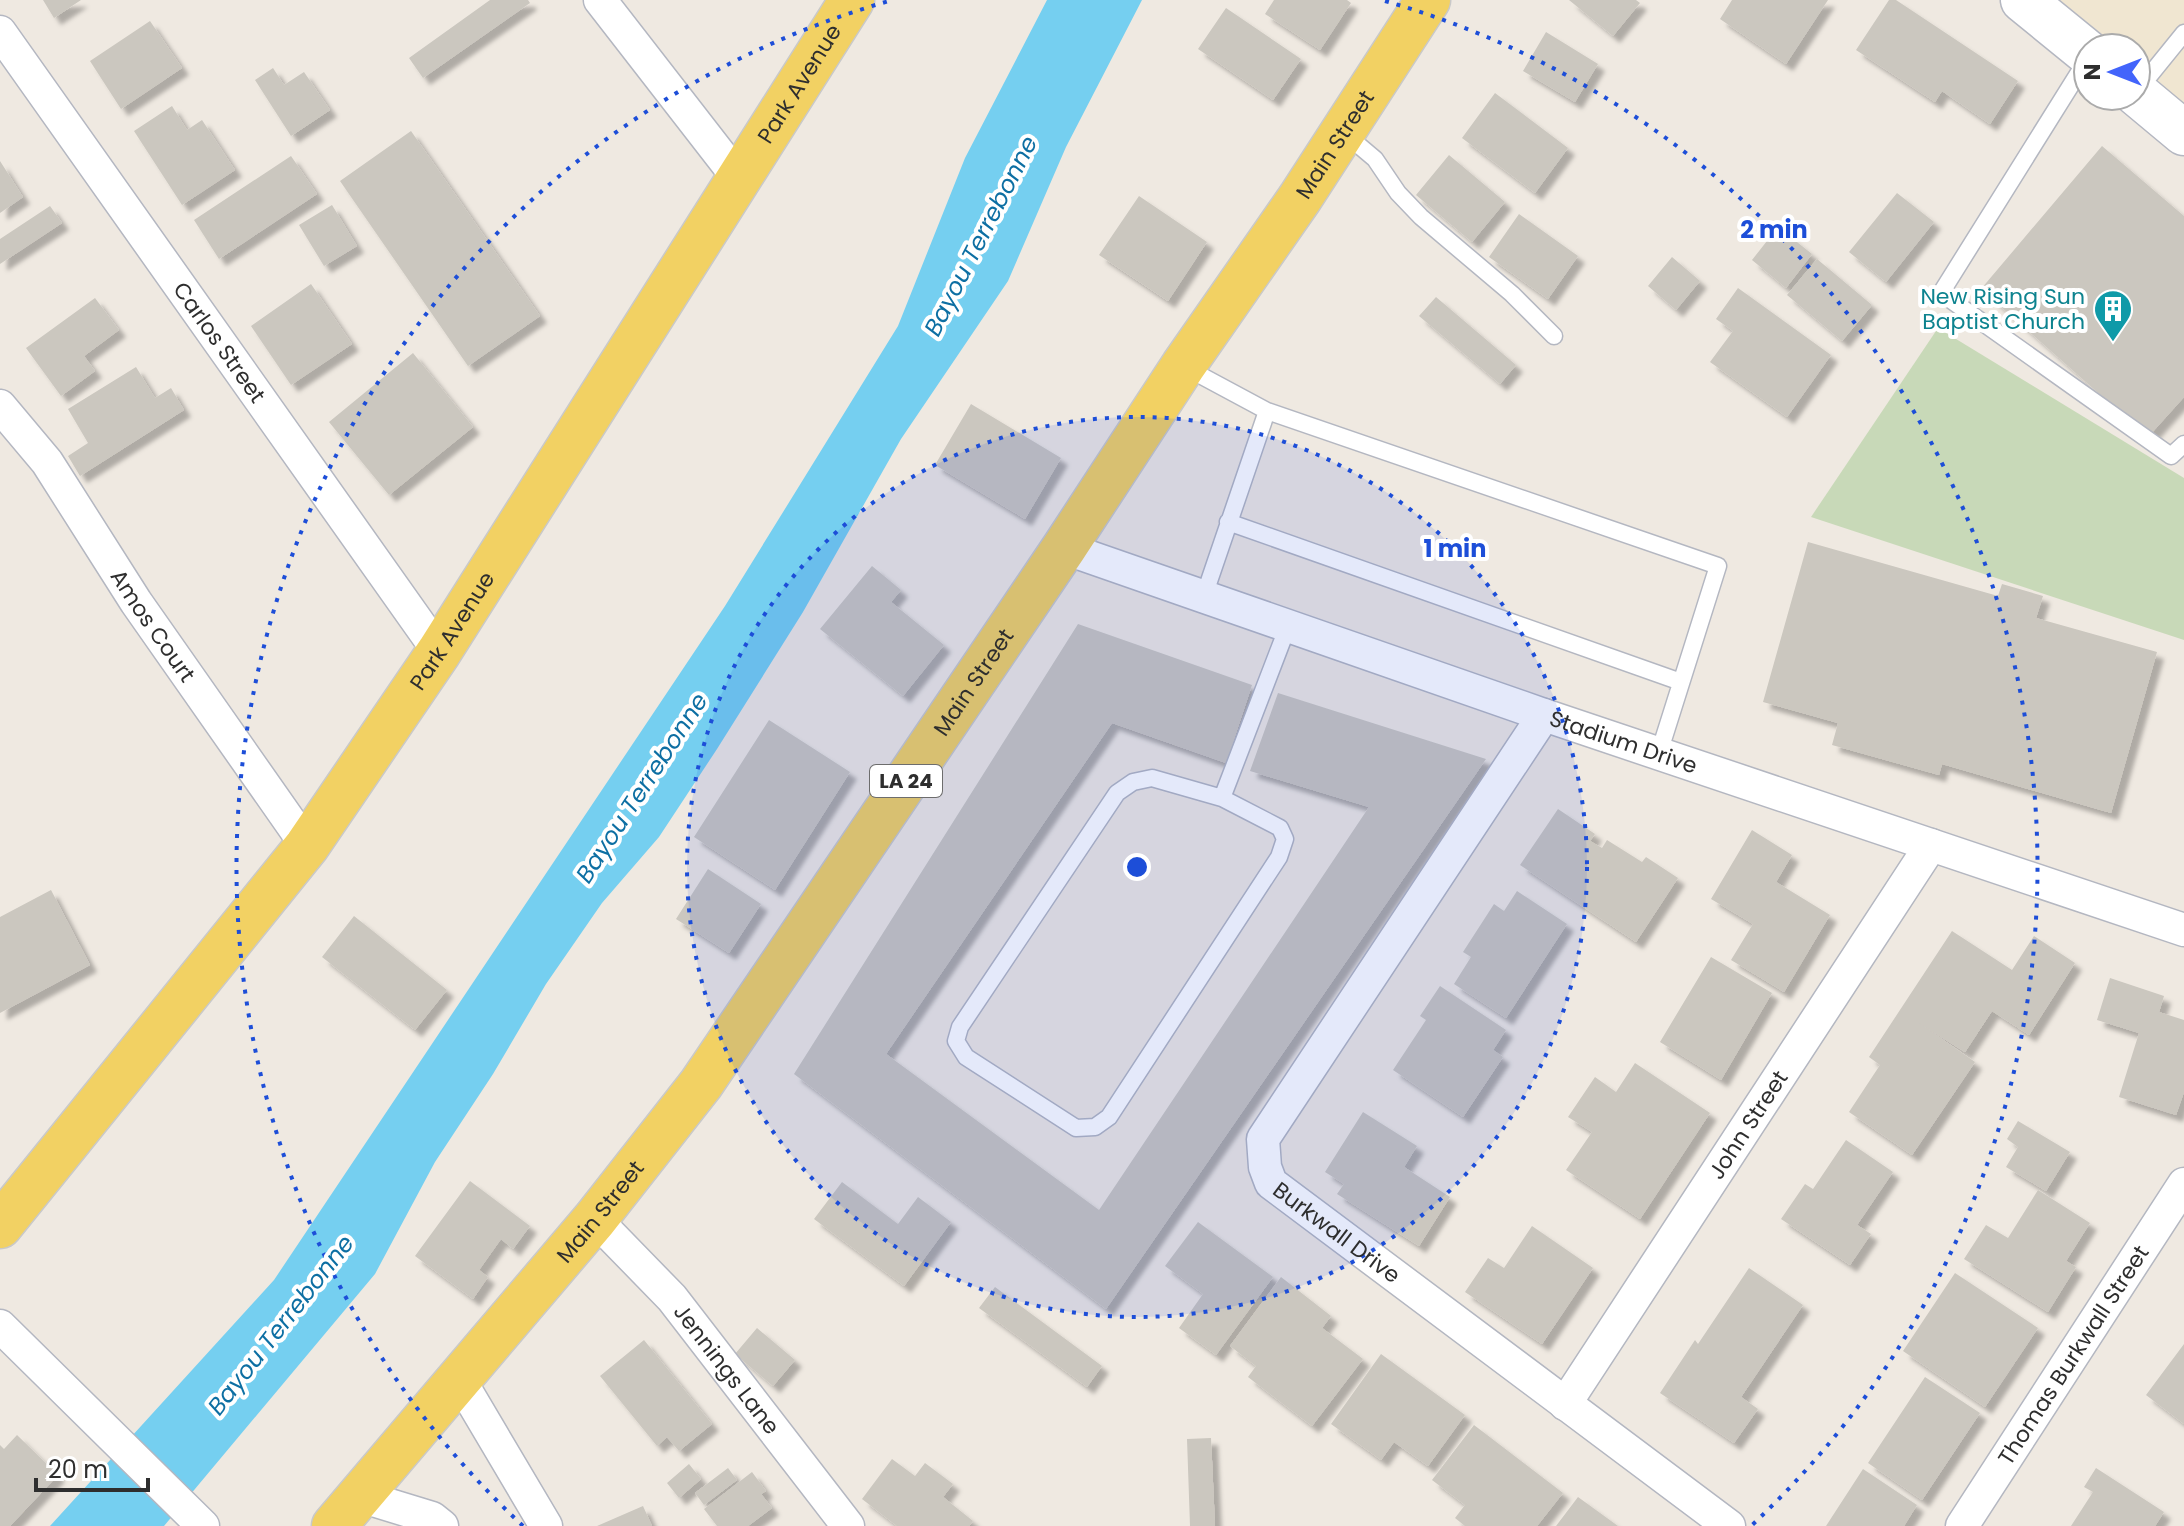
<svg xmlns="http://www.w3.org/2000/svg" width="2184" height="1526" font-family="Poppins,sans-serif">
	<style>
		.education { fill: #f0e6d1 }
		.cemetery { fill: #c8d9b8 }
		.water { fill: #75cff0 }
		.building { fill: #cbc7bf; filter: url(#shadow) }
		.lines { fill: none; stroke-linecap: round; stroke-linejoin: round }
		.lane-casing { stroke: #b4b7c1; stroke-width: 19 }
		.street-casing { stroke: #b4b7c1; stroke-width: 35 }
		.secondary-casing { stroke: #b4b7c1; stroke-width: 47 }
		.primary-casing { stroke: #c9c9c9; stroke-width: 47 }
		.lane { stroke: #fff; stroke-width: 16 }
		.street { stroke: #fff; stroke-width: 32 }
		.secondary { stroke: #fff; stroke-width: 44 }
		.primary { stroke: #f2d163; stroke-width: 44 }
		.ring { fill: none; stroke: #1d4ed8; stroke-width: 4; stroke-dasharray: 4 8 }
		.labels { text-anchor: middle; stroke-width: 8; stroke-linejoin: round; paint-order: stroke }
		.shield { fill: #fff; stroke: #6d6d6d; stroke-width: 2 }
		.shield-label { font-size: 20px; font-weight: bold; fill: #2e2e2e }
		.street-label { font-size: 22px; fill: #2e2e2e; stroke: #fff }
		.culture-label { font-size: 22px; fill: #0d838f; stroke: #fff; text-anchor: end }
		.water-label { font-size: 24px; font-style: italic; fill: #0d6fa3; stroke: #fff }
		.centre { fill: #1d4ed8; stroke: #fff; stroke-width: 4 }
		.ring-label { font-size: 24px; text-anchor: middle; font-weight: bold; fill: #1d4ed8; stroke: #fff; stroke-width: 8; stroke-linejoin: round; paint-order: stroke }
	</style>
	<defs>
		<filter id="shadow"><feDropShadow dx="7" dy="7" stdDeviation="2" flood-color="#0004"/></filter>
	</defs>
	<rect width="100%" height="100%" fill="#efe9e1"/>
	<path class="education" d="M 2056,0 L 2184,0 L 2184,110 L 2136,69 L 2136,48 L 2112,48 Z"/>
	<path class="cemetery" d="M 1938,328 L 2184,478 L 2184,640 L 1811,517 Z"/>
	<path class="water" d="M 1047,0 L 1142,0 L 1066,147 L 1008,281 L 901,439 L 803,612 L 717,749 L 659,837 L 602,903 L 546,984 L 493,1074 L 435,1162 L 375,1274 L 164,1526 L 50,1526 L 274,1280 L 725,606 L 898,326 L 965,158 Z"/>
	<path class="building" d="M 43,0 L 81,0 L 54,18 Z
		M 490,0 L 528,0 L 530,3 L 423,78 L 409,58 Z
		M 1274,0 L 1347,0 L 1351,3 L 1320,50 L 1265,14 Z
		M 1569,0 L 1636,0 L 1640,3 L 1613,36 Z
		M 1732,0 L 1828,0 L 1786,64 L 1720,19 Z
		M 1889,0 L 1896,0 L 2018,81 L 1990,124 L 1942,91 L 1935,102 L 1856,50 Z
		M 1226,8 L 1301,59 L 1273,100 L 1198,49 Z
		M 150,21 L 182,68 L 121,109 L 90,61 Z
		M 1546,32 L 1598,64 L 1575,102 L 1523,71 Z
		M 273,68 L 284,85 L 304,72 L 330,110 L 291,136 L 255,80 Z
		M 1495,93 L 1568,148 L 1535,193 L 1462,138 Z
		M 172,106 L 187,130 L 202,120 L 235,170 L 182,205 L 134,131 Z
		M 411,131 L 540,316 L 468,366 L 340,181 Z
		M 2102,146 L 2184,216 L 2184,397 L 2148,437 L 1981,289 Z
		M 1449,155 L 1505,202 L 1472,242 L 1416,195 Z
		M 291,156 L 317,194 L 219,259 L 194,220 Z
		M 0,161 L 23,197 L 0,213 Z
		M 1897,193 L 1934,222 L 1886,282 L 1849,252 Z
		M 1139,196 L 1207,242 L 1168,301 L 1099,255 Z
		M 332,205 L 357,246 L 324,266 L 299,225 Z
		M 50,206 L 62,223 L 0,264 L 0,239 Z
		M 1519,214 L 1578,256 L 1548,299 L 1489,257 Z
		M 1778,227 L 1812,254 L 1786,288 L 1752,260 Z
		M 1672,257 L 1700,281 L 1676,310 L 1648,286 Z
		M 1817,259 L 1872,305 L 1842,341 L 1787,295 Z
		M 311,284 L 352,344 L 291,385 L 251,326 Z
		M 1738,288 L 1831,355 L 1787,417 L 1710,362 L 1733,331 L 1716,319 Z
		M 1436,297 L 1516,365 L 1500,384 L 1419,316 Z
		M 95,298 L 119,330 L 84,356 L 95,371 L 61,396 L 26,348 Z
		M 413,353 L 473,427 L 389,495 L 329,422 Z
		M 136,367 L 155,398 L 171,388 L 184,410 L 80,476 L 68,456 L 88,443 L 68,409 Z
		M 971,404 L 1061,458 L 1025,519 L 935,465 Z
		M 1808,542 L 1998,596 L 2002,584 L 2043,596 L 2036,618 L 2157,652 L 2111,813 L 1942,764 L 1939,775 L 1832,745 L 1838,723 L 1763,702 Z
		M 872,566 L 901,590 L 891,602 L 944,645 L 903,696 L 820,629 Z
		M 1078,624 L 1252,685 L 1226,763 L 1112,723 L 886,1054 L 1099,1210 L 1369,807 L 1250,771 L 1278,693 L 1486,759 L 1106,1309 L 794,1074 Z
		M 769,720 L 850,772 L 775,890 L 694,837 Z
		M 1558,809 L 1595,834 L 1590,841 L 1602,848 L 1607,840 L 1642,862 L 1646,857 L 1678,878 L 1636,942 L 1520,865 Z
		M 1752,830 L 1792,855 L 1776,882 L 1830,915 L 1784,992 L 1731,960 L 1753,924 L 1711,899 Z
		M 708,869 L 761,904 L 729,953 L 676,919 Z
		M 51,890 L 90,965 L 0,1013 L 0,917 Z
		M 1517,891 L 1567,924 L 1506,1018 L 1454,984 L 1471,957 L 1463,952 L 1494,904 L 1504,911 Z
		M 354,916 L 447,990 L 415,1030 L 322,957 Z
		M 1952,931 L 2012,970 L 2034,936 L 2075,963 L 2029,1035 L 1992,1011 L 1965,1052 L 1919,1023 L 1975,1062 L 1912,1155 L 1849,1112 L 1880,1065 L 1869,1057 Z
		M 1711,957 L 1772,993 L 1721,1080 L 1660,1042 Z
		M 2110,978 L 2164,996 L 2159,1012 L 2184,1020 L 2184,1092 L 2176,1115 L 2119,1097 L 2139,1033 L 2097,1020 Z
		M 1440,986 L 1506,1030 L 1493,1050 L 1503,1057 L 1463,1117 L 1393,1070 L 1426,1020 L 1420,1016 Z
		M 1635,1063 L 1710,1113 L 1640,1219 L 1566,1170 L 1592,1132 L 1568,1117 L 1595,1077 L 1616,1092 Z
		M 1363,1112 L 1417,1146 L 1404,1167 L 1450,1197 L 1419,1246 L 1337,1194 L 1344,1184 L 1325,1172 Z
		M 2018,1121 L 2070,1152 L 2046,1191 L 2006,1167 L 2018,1147 L 2007,1139 Z
		M 1846,1140 L 1893,1172 L 1857,1225 L 1871,1234 L 1850,1265 L 1781,1219 L 1805,1184 L 1813,1189 Z
		M 470,1181 L 530,1226 L 513,1249 L 501,1239 L 479,1270 L 488,1277 L 473,1299 L 415,1256 Z
		M 842,1182 L 898,1224 L 918,1197 L 951,1222 L 904,1286 L 814,1219 Z
		M 2038,1190 L 2090,1223 L 2066,1261 L 2076,1267 L 2048,1312 L 1964,1259 L 1986,1225 L 2008,1238 Z
		M 1198,1222 L 1273,1277 L 1216,1355 L 1179,1328 L 1203,1294 L 1165,1266 Z
		M 1532,1226 L 1593,1268 L 1542,1344 L 1465,1292 L 1488,1258 L 1504,1268 Z
		M 1749,1268 L 1803,1305 L 1741,1397 L 1758,1409 L 1734,1443 L 1660,1393 L 1695,1340 L 1698,1344 Z
		M 1955,1273 L 2038,1328 L 1985,1407 L 1903,1351 Z
		M 1281,1277 L 1331,1316 L 1322,1328 L 1363,1359 L 1312,1426 L 1248,1377 L 1256,1366 L 1230,1346 Z
		M 995,1287 L 1102,1366 L 1087,1387 L 979,1308 Z
		M 757,1328 L 795,1360 L 773,1386 L 735,1354 Z
		M 644,1340 L 712,1424 L 679,1451 L 667,1437 L 657,1446 L 600,1376 Z
		M 2184,1344 L 2184,1424 L 2146,1395 Z
		M 1381,1354 L 1465,1415 L 1428,1466 L 1394,1442 L 1381,1460 L 1331,1424 Z
		M 1925,1377 L 1980,1413 L 1922,1500 L 1868,1463 Z
		M 1474,1425 L 1563,1493 L 1537,1526 L 1465,1526 L 1455,1518 L 1465,1505 L 1432,1480 Z
		M 17,1435 L 58,1475 L 10,1526 L 0,1526 L 0,1445 L 4,1449 Z
		M 1211,1438 L 1215,1526 L 1190,1526 L 1187,1439 Z
		M 892,1459 L 915,1476 L 925,1463 L 953,1484 L 943,1497 L 973,1521 L 969,1526 L 897,1526 L 862,1499 Z
		M 689,1464 L 701,1479 L 679,1498 L 667,1483 Z
		M 728,1468 L 737,1480 L 704,1505 L 695,1493 Z
		M 2096,1468 L 2164,1512 L 2155,1526 L 2071,1526 L 2093,1492 L 2084,1487 Z
		M 1863,1469 L 1917,1505 L 1904,1526 L 1826,1526 Z
		M 752,1472 L 766,1491 L 761,1494 L 772,1508 L 748,1526 L 717,1526 L 704,1509 Z
		M 1578,1497 L 1618,1526 L 1556,1526 Z
		M 643,1506 L 652,1526 L 597,1526 Z"/>
	<g class="lines">
		<g class="lane-casing">
			<path id="lane" d="M 2088,58 L 1941,293 L 2171,456 L 2184,444
				M 2137,91 L 2184,33
				M 1343,132 L 1375,159 L 1398,193 L 1421,217 L 1512,294 L 1554,336
				M 1185,367 L 1267,411 L 1718,566 L 1659,753
				M 1228,522 L 1681,682
				M 1204,596 L 1267,411
				M 1222,798 L 1152,778 L 1133,782 L 1117,793 L 960,1027 L 956,1041 L 966,1057 L 1076,1128 L 1095,1127 L 1109,1117 L 1279,857 L 1285,839 L 1280,828 L 1222,798 L 1288,626"/>
		</g>
		<g class="street-casing">
			<g id="street">
				<path d="M 600,0 L 739,179"/>
				<path id="s1" d="M 0,32 L 439,652"/>
				<path id="s2" d="M 0,406 L 47,462 L 136,602 L 307,846"/>
				<path id="s3" d="M 1064,548 L 1544,715 L 2184,930"/>
				<path id="s4" d="M 1544,715 L 1263,1139 L 1265,1167 L 1271,1183 L 1729,1526"/>
				<path id="s5" d="M 595,1219 L 672,1298 L 848,1526"/>
				<path d="M 0,1326 L 203,1526"/>
				<path d="M 459,1379 L 546,1526"/>
				<path id="s6" d="M 1565,1404 L 1931,845"/>
				<path d="M 360,1496 L 432,1518 L 442,1526"/>
				<path id="s7" d="M 1962,1526 L 2184,1184"/>
			</g>
		</g>
		<g class="secondary-casing">
			<path id="secondary" d="M 2023,0 L 2088,53
				M 2136,93 L 2184,133"/>
		</g>
		<g class="primary-casing">
			<g id="primary">
				<path id="s8" d="M 0,1226 L 307,846 L 439,652 L 852,0"/>
				<path id="s9" d="M 334,1526 L 595,1219 L 701,1084 L 1064,548 L 1183,366 L 1300,198 L 1428,0"/>
			</g>
		</g>
		<use href="#lane" class="lane"/>
		<use href="#street" class="street"/>
		<use href="#secondary" class="secondary"/>
		<use href="#primary" class="primary"/>
	</g>
	<circle cx="1137" cy="867" r="450" fill="#1d4ed8" fill-opacity=".12"/>
	<g class="ring">
		<circle cx="1137" cy="867" r="450"/>
		<path d="M523 1526A901 901 0 0 1 889 1M1385 1A901 901 0 0 1 1751 1526"/>
	</g>
	<defs>
		<g id="building-pin" transform="scale(2)"><path d="M0 17L-7.5 6A9.5 9.5 0 1 1 7.5 6Z" fill="#0f9aa8" stroke="#fff"/><path d="M-4-6H4V6H1V3H-1V6H-4ZM-2.5-4.3h1.7v1.8h-1.7ZM.8-4.3h1.7v1.8H.8ZM-2.5-1h1.7V.8h-1.7ZM.8-1h1.7V.8H.8Z" fill="#fff"/></g>
	</defs>
	<g fill-rule="evenodd">
		<use href="#building-pin" x="2113" y="309"/>
	</g>
	<g class="labels">
		<rect class="shield" x="870" y="765" width="72" height="32" rx="6"/>
		<g class="shield-label">
			<text x="906" y="788">LA 24</text>
		</g>
		<g class="street-label">
			<text dy="8" stroke="none"><textPath href="#s8" startOffset="1396">Park Avenue</textPath></text>
			<text dy="8" stroke="none"><textPath href="#s9" startOffset="1708">Main Street</textPath></text>
			<text dy="8" stroke="none"><textPath href="#s1" startOffset="380">Carlos Street</textPath></text>
			<text dy="8" stroke="none"><textPath href="#s2" startOffset="268">Amos Court</textPath></text>
			<text dy="8" stroke="none"><textPath href="#s8" startOffset="748">Park Avenue</textPath></text>
			<text dy="8" stroke="none"><textPath href="#s9" startOffset="1060">Main Street</textPath></text>
			<text dy="8" stroke="none"><textPath href="#s3" startOffset="592">Stadium Drive</textPath></text>
			<text dy="8" stroke="none"><textPath href="#s6" startOffset="334">John Street</textPath></text>
			<text dy="8" stroke="none"><textPath href="#s9" startOffset="412">Main Street</textPath></text>
			<text dy="8" stroke="none"><textPath href="#s4" startOffset="636">Burkwall Drive</textPath></text>
			<text dy="8" stroke="none"><textPath href="#s7" startOffset="204">Thomas Burkwall Street</textPath></text>
			<text dy="8" stroke="none"><textPath href="#s5" startOffset="200">Jennings Lane</textPath></text>
		</g>
		<g class="culture-label">
			<text x="2085" y="304">New Rising Sun<tspan x="2085" dy="25">Baptist Church</tspan></text>
		</g>
		<g class="water-label">
			<text transform="translate(981 236) rotate(-63)" y="8">Bayou Terrebonne</text>
			<text transform="translate(642 788) rotate(-57)" y="8">Bayou Terrebonne</text>
			<text transform="translate(281 1325) rotate(-52)" y="8">Bayou Terrebonne</text>
		</g>
	</g>
	<circle cx="1137" cy="867" r="12" class="centre"/>
	<g class="ring-label">
		<text x="1774" y="238">2 min</text>
		<text x="1455" y="557">1 min</text>
	</g>
	<g transform="translate(2112 72) rotate(270)"><circle r="38" fill="#ffffff" stroke="#ababab" stroke-width="2"/>
	<path d="M0-6L14 30L0 20L-14 30Z" fill="#4264fb"/>
	<text y="-12" font-size="22" font-weight="bold" text-anchor="middle" fill="#2e2e2e">N</text>
	</g>
	<path d="M36 1478v12h112v-12" fill="none" stroke="#2e2e2e" stroke-width="4"/>
	<text x="48" y="1478" font-size="24" fill="#2e2e2e" stroke="#ffffff" stroke-width="6" paint-order="stroke">20 m</text>
</svg>
